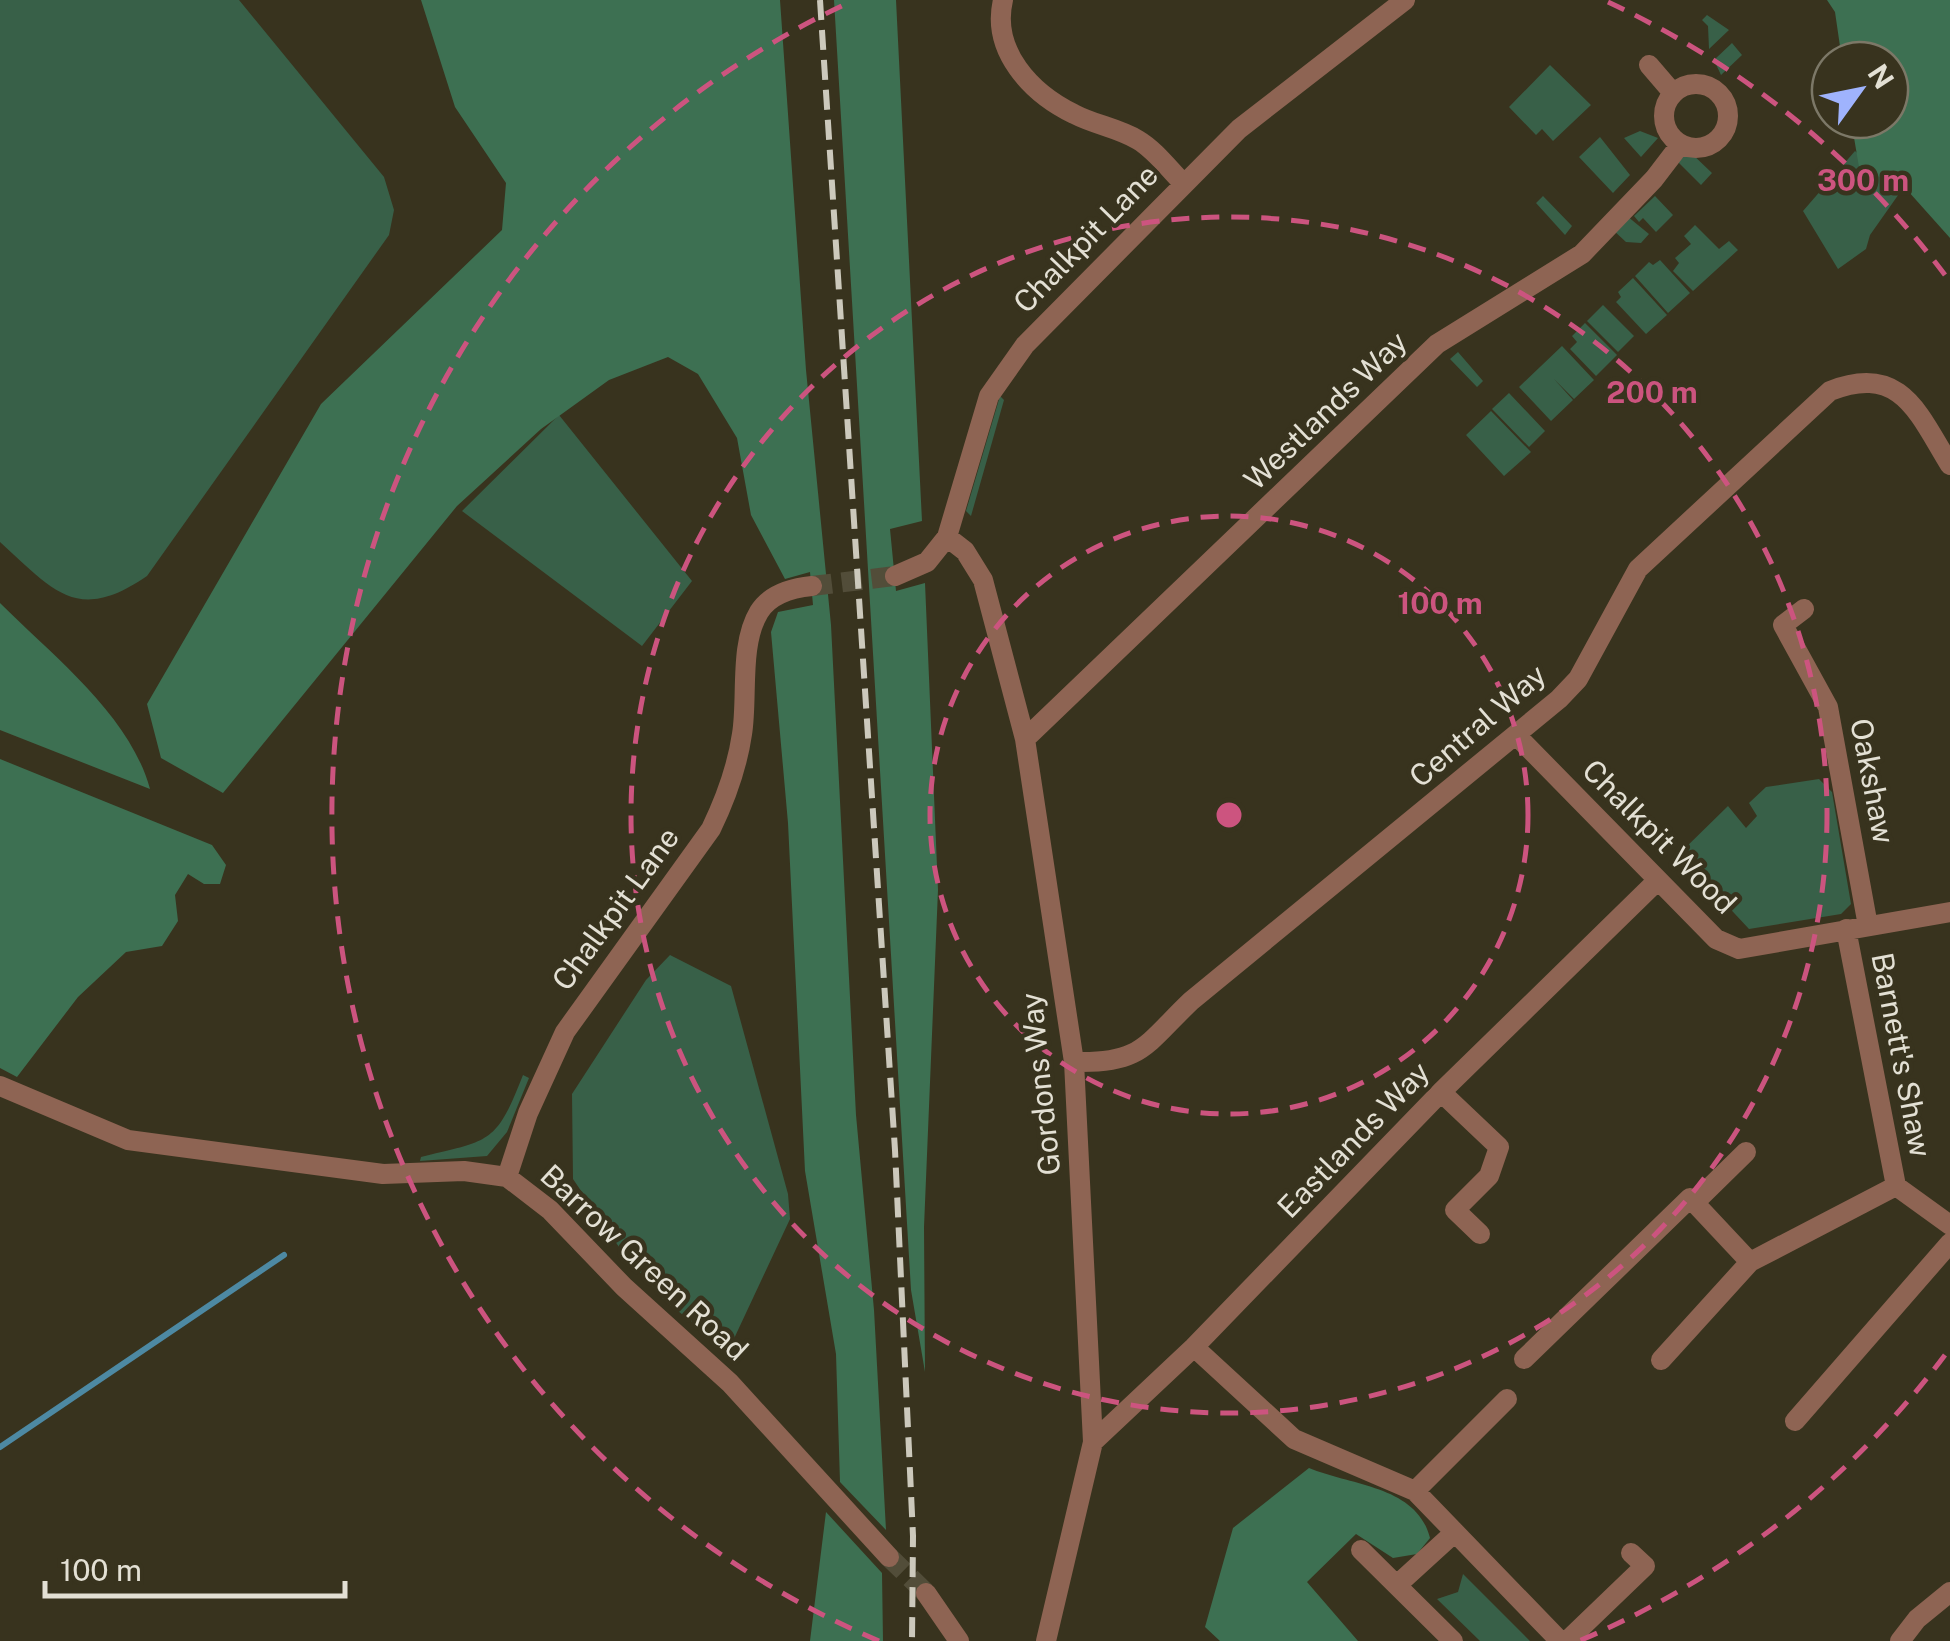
<svg xmlns="http://www.w3.org/2000/svg" width="1950" height="1641" font-family="'Public Sans',sans-serif">
	<style>
		.green { fill: #386048 }
		.forest { fill: #3d7052 }
		.lines { fill: none; stroke-linecap: round; stroke-linejoin: round }
		.stream { stroke: #4d89a3; stroke-width: 6 }
		.minor-tunnel { stroke: #524d39; stroke-width: 20; stroke-dasharray: 20 10; stroke-linecap: butt }
		.minor { stroke: #8e6453; stroke-width: 20 }
		.rail { stroke: #ccc9bc; stroke-width: 6; stroke-dasharray: 20 10; stroke-linecap: butt }
		.ring { fill: none; stroke: #cc547f; stroke-width: 5; stroke-dasharray: 18 12 }
		.labels { text-anchor: middle; stroke-width: 9; stroke-linejoin: round; paint-order: stroke }
		.street-label { font-size: 30px; fill: #e3e0d4; stroke: #38331e }
		.centre { fill: #cc547f; stroke: #38331e; stroke-width: 5 }
		.ring-label { font-size: 30px; text-anchor: middle; font-weight: bold; fill: #cc547f; stroke: #38331e; stroke-width: 9; stroke-linejoin: round; paint-order: stroke }
	</style>
	<rect width="100%" height="100%" fill="#38331e"/>
	<path class="green" d="M 0,0 L 239,0 L 384,177 L 394,210 L 389,235 L 147,576 C 77,624 54,591 0,542 Z
		M 1707,15 L 1729,30 L 1709,49 L 1708,26 L 1702,20 Z
		M 1732,43 L 1742,55 L 1721,75 L 1714,60 Z
		M 1550,65 L 1591,105 L 1553,141 L 1542,129 L 1536,135 L 1509,107 Z
		M 1640,131 L 1658,138 L 1641,157 L 1624,138 Z
		M 1600,137 L 1630,175 L 1613,193 L 1579,157 Z
		M 1689,151 L 1712,173 L 1701,185 L 1678,162 Z
		M 1855,151 L 1901,191 L 1870,235 L 1866,249 L 1838,269 L 1803,211 Z
		M 1543,196 L 1572,226 L 1565,235 L 1536,203 Z
		M 1655,196 L 1673,215 L 1656,232 L 1643,218 L 1639,222 L 1634,216 Z
		M 1627,216 L 1649,234 L 1641,243 L 1626,242 L 1612,229 Z
		M 1695,225 L 1719,249 L 1729,241 L 1738,250 L 1693,291 L 1673,271 L 1679,263 L 1675,258 L 1691,244 L 1684,236 Z
		M 1660,260 L 1690,293 L 1668,313 L 1635,276 L 1649,262 L 1653,265 Z
		M 1633,278 L 1667,315 L 1646,334 L 1616,302 L 1621,297 L 1618,292 Z
		M 1603,305 L 1634,336 L 1618,352 L 1587,321 Z
		M 1585,323 L 1617,355 L 1596,376 L 1570,349 L 1577,342 L 1572,336 Z
		M 1562,346 L 1594,380 L 1574,399 L 1554,379 L 1573,400 L 1551,421 L 1519,387 Z
		M 1458,352 L 1483,381 L 1477,387 L 1450,359 Z
		M 1509,393 L 1545,431 L 1529,447 L 1492,409 Z
		M 1000,396 L 1004,400 L 971,516 L 966,511 Z
		M 1491,411 L 1531,452 L 1504,476 L 1466,435 Z
		M 559,415 L 692,581 L 642,646 L 462,511 Z
		M 1819,779 L 1832,792 L 1851,904 L 1841,914 L 1749,929 L 1679,854 L 1728,806 L 1746,828 L 1757,816 L 1749,803 L 1766,787 Z
		M 670,955 L 731,986 L 788,1194 L 790,1219 L 731,1345 L 718,1342 L 665,1301 L 621,1250 L 573,1179 L 572,1094 L 646,980 Z
		M 523,1075 L 529,1078 L 507,1132 L 487,1156 L 420,1161 L 421,1157 C 491,1140 496,1144 523,1075 Z
		M 1463,1574 L 1530,1641 L 1480,1641 L 1437,1599 L 1458,1592 Z"/>
	<path class="forest" d="M 421,0 L 780,0 L 806,370 L 831,625 L 856,1115 L 874,1310 L 886,1530 L 840,1482 L 836,1354 L 805,1171 L 788,823 L 771,632 L 778,612 L 813,605 L 810,572 L 785,579 L 751,515 L 737,438 L 698,374 L 668,357 L 609,380 L 541,429 L 457,506 L 223,793 L 161,758 L 147,704 L 321,404 L 502,230 L 506,183 L 455,107 Z
		M 834,0 L 896,0 L 922,521 L 890,529 L 896,591 L 925,583 L 938,890 L 924,1227 L 925,1372 L 911,1290 Z
		M 1827,0 L 1950,0 L 1950,238 L 1908,191 L 1859,167 L 1851,120 L 1890,120 L 1890,60 L 1842,60 L 1835,12 Z
		M 0,603 C 53,656 130,715 150,789 L 0,730 Z
		M 0,759 L 212,845 L 226,865 L 220,884 L 204,884 L 188,874 L 175,895 L 178,921 L 162,946 L 126,952 L 78,997 L 17,1077 L 0,1068 Z
		M 1309,1468 C 1353,1486 1417,1486 1430,1538 L 1417,1554 L 1393,1558 L 1356,1534 L 1307,1582 L 1358,1641 L 1220,1641 L 1205,1627 L 1233,1528 Z
		M 826,1512 L 882,1573 L 883,1641 L 810,1641 Z"/>
	<g class="lines">
		<path class="stream" d="M 0,1447 L 284,1255"/>
		<path class="minor-tunnel" d="M 812,586 L 895,576
			M 889,1557 L 926,1593"/>
		<path class="minor" d="M 1003,0 C 991,51 1031,93 1074,114 C 1095,125 1118,128 1138,140 C 1155,150 1169,169 1183,183
			M 1649,65 L 1673,93
			M1664 116a32 32 0 1 1 64 0a32 32 0 1 1-64 0Z
			M 947,537 L 965,551 L 983,580 L 1025,739 L 1074,1062 L 1093,1442 L 1046,1641
			M 895,576 L 927,562 L 947,537 L 989,396 L 1025,345 L 1239,129 L 1405,0
			M 1804,609 L 1783,625 L 1828,707 L 1868,926
			M 1517,736 L 1716,939 L 1739,949 L 1950,912
			M 1025,739 L 1437,344 L 1582,254 L 1654,179 L 1680,145
			M 1846,929 L 1896,1186 L 1950,1225
			M 1074,1062 C 1142,1064 1145,1045 1191,1001 L 1559,699 L 1578,679 L 1638,569 L 1830,391 C 1901,363 1918,413 1950,465
			M 0,1086 L 128,1140 L 383,1174 L 464,1171 L 507,1177 L 550,1210 L 624,1287 L 730,1383 L 889,1557
			M 1441,1092 L 1499,1147 L 1489,1176 L 1455,1210 L 1480,1234
			M 507,1177 L 528,1113 L 565,1032 L 711,829 C 726,798 737,768 742,734 C 748,698 739,645 759,612 C 770,594 792,588 812,586
			M 1694,1203 L 1746,1152
			M 1194,1347 L 1294,1439 L 1415,1491 L 1560,1641
			M 1524,1359 L 1690,1198 L 1750,1262
			M 1661,1360 L 1750,1262 L 1896,1186
			M 1795,1421 L 1950,1243
			M 1093,1442 L 1194,1347 L 1441,1092 L 1658,880
			M 1415,1491 L 1507,1399
			M 1361,1550 L 1453,1641
			M 1397,1585 L 1454,1533
			M 926,1593 L 959,1641
			M 1567,1641 L 1645,1566 L 1631,1553
			M 1900,1641 L 1917,1619 L 1950,1592"/>
		<path class="rail" d="M 820,0 L 895,1150 L 913,1536 L 912,1641"/>
	</g>
	<g class="ring">
		<circle cx="1229" cy="815" r="299"/>
		<circle cx="1229" cy="815" r="598"/>
		<path d="M1945 1355A897 897 0 0 1 1579 1641M879 1641A897 897 0 0 1 850 2M1608 2A897 897 0 0 1 1945 275"/>
	</g>
	<g class="labels">
		<g class="street-label">
			<text transform="translate(1086 239) rotate(-46)" y="10">Chalkpit Lane</text>
			<text transform="translate(1326 411) rotate(-44)" y="10">Westlands Way</text>
			<text transform="translate(1478 726) rotate(-41)" y="10">Central Way</text>
			<text transform="translate(1872 781) rotate(79)" y="10">Oakshaw</text>
			<text transform="translate(1659 837) rotate(45)" y="10">Chalkpit Wood</text>
			<text transform="translate(616 909) rotate(-54)" y="10">Chalkpit Lane</text>
			<text transform="translate(1901 1055) rotate(79)" y="10">Barnett's Shaw</text>
			<text transform="translate(1041 1084) rotate(-96)" y="10">Gordons Way</text>
			<text transform="translate(1354 1140) rotate(-46)" y="10">Eastlands Way</text>
			<text transform="translate(644 1263) rotate(43)" y="10">Barrow Green Road</text>
		</g>
	</g>
	<circle cx="1229" cy="815" r="15" class="centre"/>
	<g class="ring-label">
		<text x="1863" y="191">300 m</text>
		<text x="1652" y="403">200 m</text>
		<text x="1440" y="614">100 m</text>
	</g>
	<g transform="translate(1860 90) rotate(57)"><circle r="48" fill="#38331e" stroke="#7c7867" stroke-width="2.5"/>
	<path d="M0-8L18 38L0 25L-18 38Z" fill="#9fb3fd"/>
	<text y="-15" font-size="28" font-weight="bold" text-anchor="middle" fill="#e3e0d4">N</text>
	</g>
	<path d="M45 1581v15h300v-15" fill="none" stroke="#e3e0d4" stroke-width="5"/>
	<text x="60" y="1581" font-size="30" fill="#e3e0d4" stroke="#38331e" stroke-width="8" paint-order="stroke">100 m</text>
</svg>
